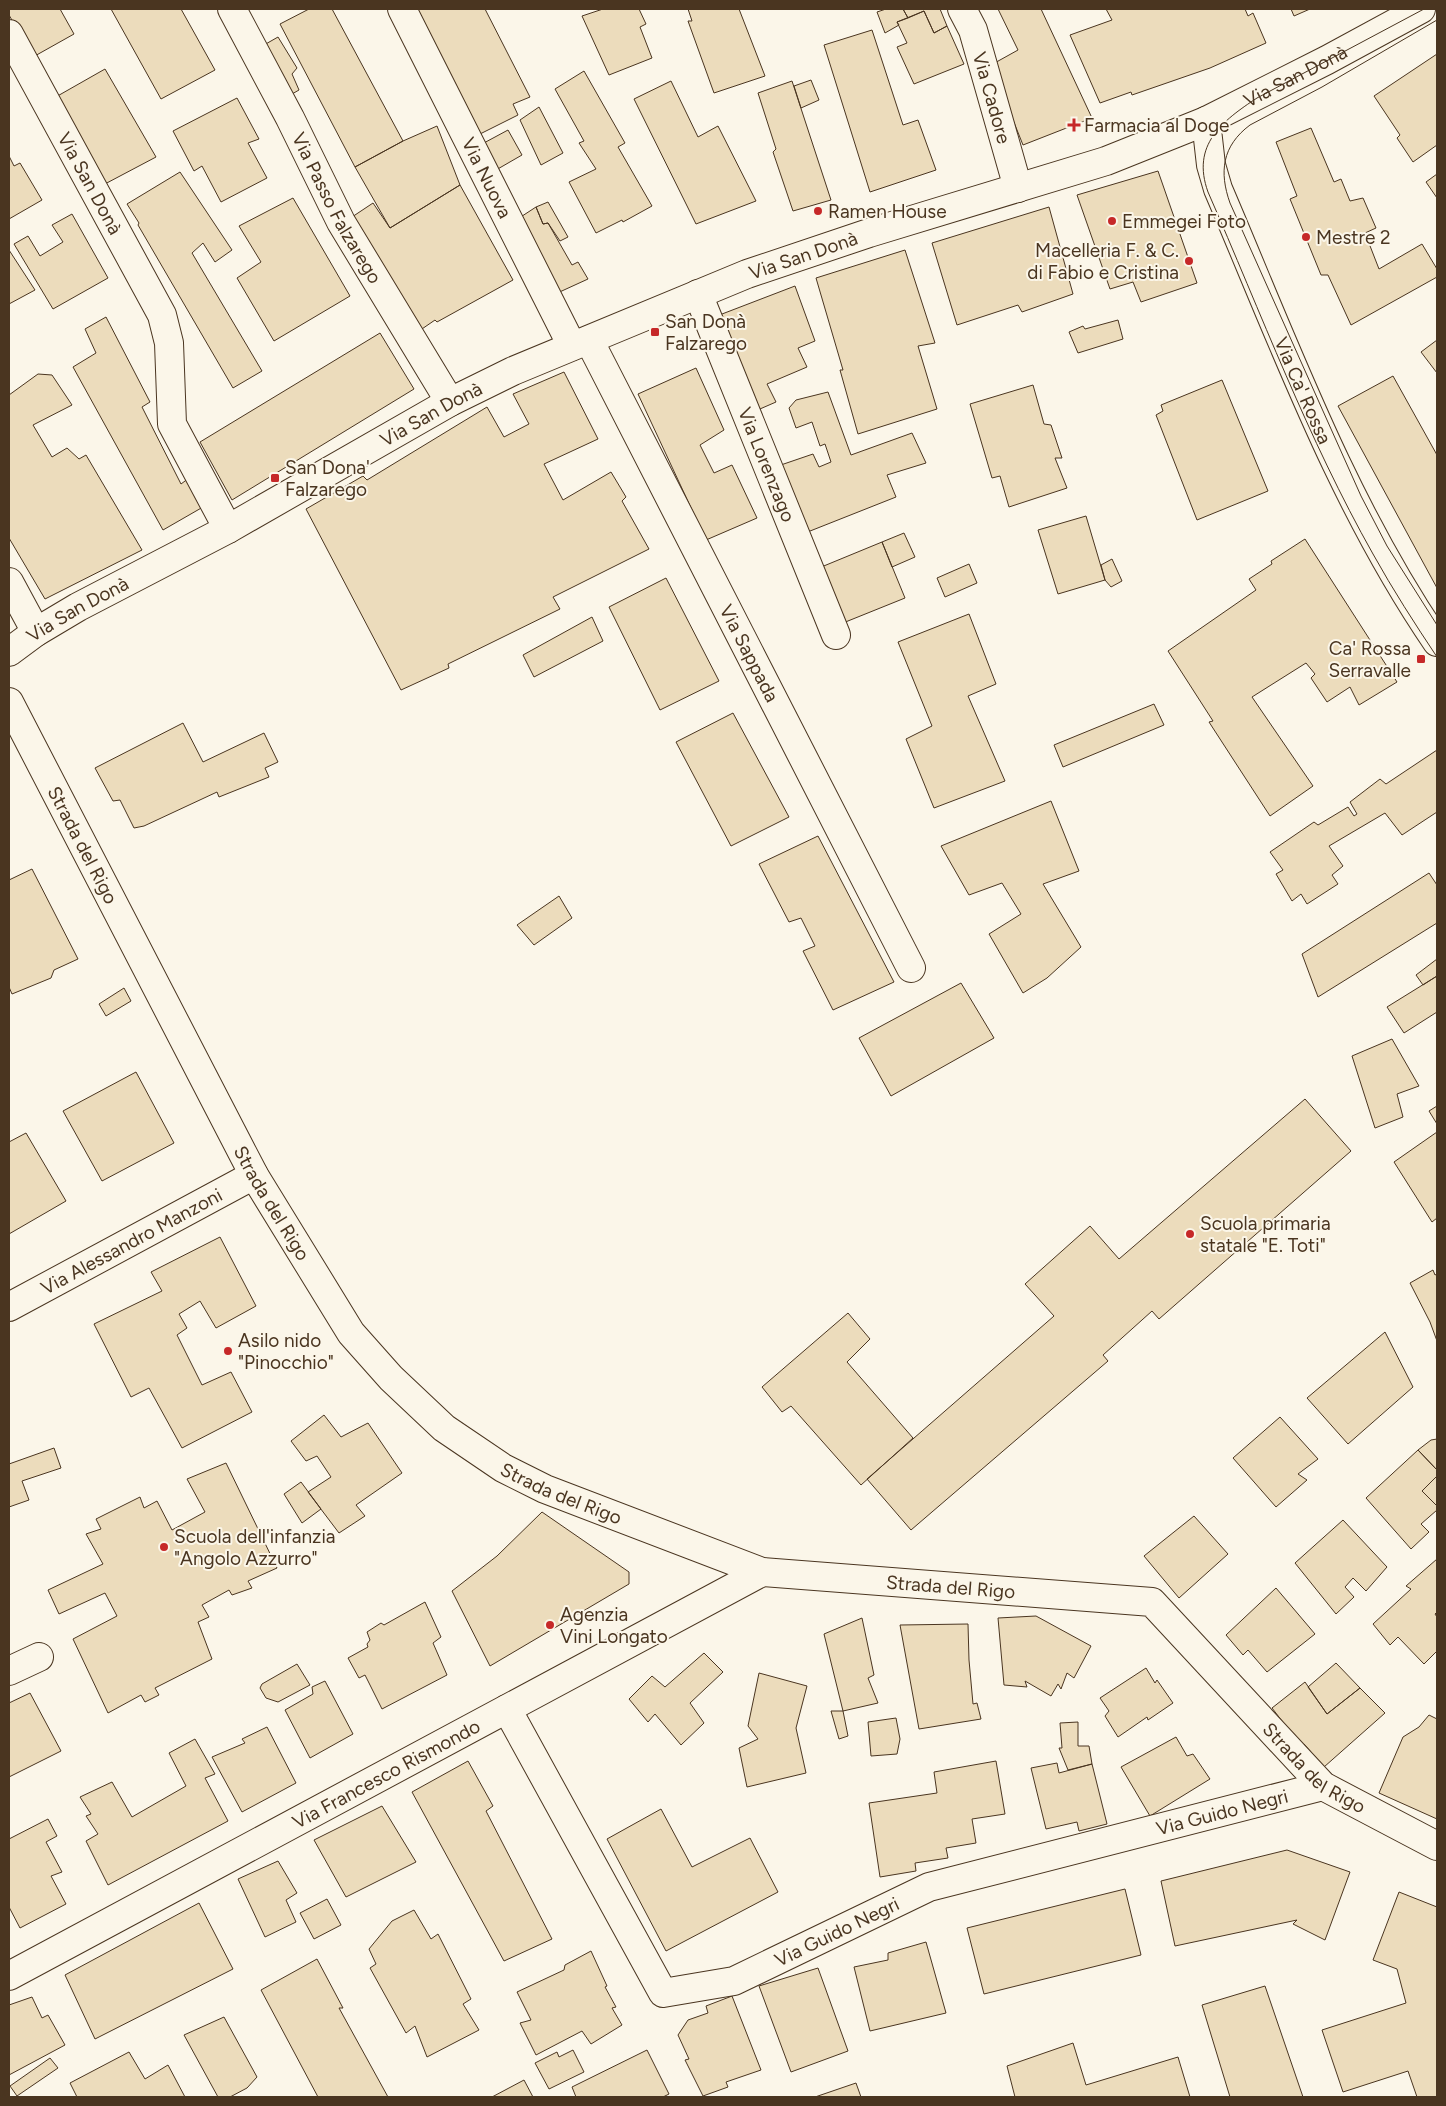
<svg xmlns="http://www.w3.org/2000/svg" width="1446" height="2106" font-family="Figtree,sans-serif">
	<style>
		.building { fill: #ecdcbc; stroke: #4a3520 }
		.lines { fill: none; stroke-linecap: round; stroke-linejoin: round }
		.minor-casing { stroke: #4a3520; stroke-width: 30 }
		.minor { stroke: #fbf6e9; stroke-width: 28 }
		.tram { stroke: #4a3520; stroke-width: 1 }
		.poi-dot { fill: #c62828; stroke: #fbf6e9; stroke-width: 2 }
		.labels { text-anchor: middle; stroke-width: 4; stroke-linejoin: round; paint-order: stroke }
		.street-label { font-size: 19px; fill: #4a3520; stroke: #fbf6e9 }
		.poi-label { font-size: 19px; fill: #4a3520; stroke: #fbf6e9; text-anchor: start }
	</style>
	<rect width="100%" height="100%" fill="#fbf6e9"/>
	<path class="building" d="M 9,9 L 60,9 L 74,34 L 33,57 L 9,15 Z
		M 111,9 L 181,9 L 215,70 L 161,99 Z
		M 309,9 L 332,9 L 403,141 L 355,167 L 280,24 Z
		M 405,9 L 485,9 L 530,97 L 513,104 L 518,115 L 472,138 Z
		M 603,9 L 639,9 L 646,24 L 640,27 L 652,58 L 609,75 L 582,16 Z
		M 688,9 L 739,9 L 765,76 L 714,93 L 688,21 L 692,21 Z
		M 886,9 L 903,9 L 908,18 L 897,22 L 899,25 L 885,33 L 877,12 Z
		M 903,9 L 940,9 L 947,26 L 934,33 L 924,11 L 908,18 Z
		M 998,9 L 1041,9 L 1092,118 L 1023,145 L 991,65 L 1018,50 Z
		M 1106,9 L 1245,9 L 1248,16 L 1253,13 L 1266,43 L 1210,68 L 1132,95 L 1131,92 L 1100,103 L 1070,35 L 1112,20 Z
		M 1291,9 L 1310,9 L 1294,16 Z
		M 924,11 L 934,33 L 947,26 L 964,64 L 914,84 L 897,47 L 907,43 L 897,22 Z
		M 872,30 L 903,125 L 918,120 L 936,170 L 870,192 L 824,45 Z
		M 278,37 L 297,68 L 292,74 L 299,90 L 292,94 L 264,45 Z
		M 1437,54 L 1437,145 L 1413,162 L 1397,138 L 1400,135 L 1374,96 Z
		M 105,69 L 156,157 L 103,185 L 54,98 Z
		M 584,71 L 625,143 L 618,147 L 652,206 L 623,222 L 622,220 L 596,233 L 569,182 L 596,169 L 579,143 L 584,141 L 555,89 Z
		M 811,80 L 819,100 L 801,108 L 794,86 Z
		M 671,81 L 698,137 L 718,126 L 756,201 L 696,224 L 634,99 Z
		M 792,81 L 831,200 L 793,211 L 773,152 L 776,149 L 758,93 Z
		M 237,98 L 259,139 L 248,143 L 267,178 L 221,202 L 202,166 L 194,171 L 173,131 Z
		M 539,107 L 563,153 L 541,165 L 520,120 Z
		M 437,126 L 460,185 L 390,228 L 355,167 L 403,141 Z
		M 1311,128 L 1334,182 L 1341,179 L 1350,201 L 1363,198 L 1376,228 L 1365,233 L 1379,269 L 1422,244 L 1437,269 L 1437,277 L 1351,325 L 1328,275 L 1321,275 L 1290,199 L 1297,196 L 1276,142 Z
		M 508,130 L 522,155 L 496,170 L 482,144 Z
		M 9,156 L 14,166 L 20,163 L 42,200 L 9,219 Z
		M 1158,171 L 1197,283 L 1141,302 L 1133,282 L 1110,289 L 1077,195 Z
		M 180,172 L 232,250 L 215,262 L 203,243 L 192,253 L 262,371 L 233,388 L 138,225 L 139,223 L 127,204 Z
		M 1437,174 L 1437,198 L 1426,182 Z
		M 460,185 L 513,280 L 437,322 L 435,320 L 419,331 L 349,219 L 373,203 L 390,228 Z
		M 293,198 L 350,296 L 274,341 L 237,278 L 261,262 L 239,226 Z
		M 548,202 L 568,237 L 560,241 L 548,223 L 543,224 L 536,207 Z
		M 536,207 L 543,224 L 548,223 L 572,265 L 578,262 L 588,279 L 553,295 L 513,222 Z
		M 1049,207 L 1073,294 L 1022,312 L 1018,305 L 957,325 L 932,243 Z
		M 72,214 L 108,278 L 53,309 L 14,244 L 28,236 L 40,256 L 63,242 L 52,225 Z
		M 9,250 L 35,290 L 9,304 Z
		M 905,250 L 935,343 L 918,346 L 937,409 L 858,434 L 840,370 L 843,370 L 816,278 Z
		M 795,286 L 815,341 L 798,348 L 807,367 L 767,384 L 776,402 L 753,412 L 709,319 Z
		M 106,317 L 150,402 L 142,407 L 181,484 L 189,478 L 203,507 L 163,530 L 73,367 L 96,353 L 85,329 Z
		M 1118,320 L 1123,339 L 1078,353 L 1069,332 L 1083,326 L 1085,329 Z
		M 380,333 L 414,389 L 232,500 L 200,442 Z
		M 1437,340 L 1437,373 L 1421,352 Z
		M 696,368 L 724,430 L 700,445 L 714,473 L 732,465 L 757,518 L 706,540 L 638,394 Z
		M 564,372 L 598,439 L 544,464 L 563,500 L 611,472 L 626,497 L 622,501 L 649,549 L 553,597 L 560,609 L 448,664 L 449,668 L 401,690 L 306,509 L 363,476 L 367,480 L 487,407 L 504,437 L 529,424 L 513,394 Z
		M 38,374 L 52,375 L 72,405 L 33,425 L 52,457 L 67,448 L 79,459 L 86,455 L 142,550 L 45,599 L 9,538 L 9,395 Z
		M 1393,376 L 1437,455 L 1437,588 L 1338,406 Z
		M 1222,380 L 1268,491 L 1197,520 L 1156,415 L 1163,411 L 1161,405 Z
		M 1033,385 L 1044,424 L 1051,425 L 1062,458 L 1055,458 L 1067,488 L 1009,507 L 1000,476 L 992,478 L 970,404 Z
		M 828,392 L 851,455 L 912,433 L 926,463 L 887,475 L 896,497 L 800,535 L 772,468 L 813,454 L 819,467 L 831,462 L 825,444 L 820,446 L 812,422 L 796,428 L 789,408 L 796,400 Z
		M 1086,516 L 1105,580 L 1058,594 L 1038,530 Z
		M 904,533 L 915,557 L 892,567 L 882,542 Z
		M 1305,539 L 1397,682 L 1359,705 L 1350,687 L 1327,702 L 1311,678 L 1315,674 L 1306,663 L 1252,697 L 1313,786 L 1270,816 L 1209,722 L 1213,721 L 1168,651 L 1256,590 L 1249,579 L 1272,564 L 1271,561 Z
		M 882,542 L 905,598 L 838,625 L 814,570 Z
		M 1112,559 L 1122,581 L 1111,587 L 1105,580 L 1101,565 Z
		M 969,564 L 977,583 L 945,597 L 937,578 Z
		M 666,578 L 719,681 L 660,710 L 609,607 Z
		M 969,614 L 996,684 L 968,696 L 1005,781 L 934,808 L 906,739 L 932,726 L 898,642 Z
		M 592,617 L 603,641 L 534,677 L 523,655 Z
		M 1154,704 L 1164,725 L 1063,767 L 1054,745 Z
		M 733,713 L 789,817 L 731,846 L 676,742 Z
		M 183,723 L 203,762 L 264,733 L 278,762 L 265,768 L 269,777 L 219,797 L 217,792 L 144,826 L 134,828 L 120,800 L 113,801 L 95,768 Z
		M 1437,750 L 1437,812 L 1402,835 L 1385,813 L 1329,846 L 1343,866 L 1332,875 L 1338,884 L 1307,904 L 1301,894 L 1292,901 L 1276,874 L 1283,870 L 1270,852 L 1314,822 L 1318,825 L 1348,807 L 1354,816 L 1357,814 L 1350,802 L 1380,779 L 1386,784 Z
		M 1051,801 L 1079,871 L 1043,884 L 1081,947 L 1047,978 L 1023,993 L 989,934 L 1021,914 L 1002,883 L 969,895 L 941,846 Z
		M 818,836 L 894,982 L 833,1010 L 803,951 L 815,946 L 801,918 L 789,922 L 759,864 Z
		M 32,869 L 78,959 L 54,970 L 51,978 L 12,994 L 9,987 L 9,880 Z
		M 1429,873 L 1437,885 L 1437,923 L 1318,997 L 1302,954 Z
		M 559,896 L 572,918 L 534,945 L 517,925 Z
		M 1437,959 L 1437,976 L 1423,985 L 1416,975 Z
		M 1437,976 L 1437,1012 L 1404,1033 L 1387,1007 Z
		M 961,983 L 994,1038 L 891,1096 L 859,1038 Z
		M 124,988 L 131,1001 L 106,1016 L 99,1004 Z
		M 1392,1039 L 1419,1086 L 1397,1094 L 1403,1117 L 1375,1128 L 1352,1056 Z
		M 136,1072 L 174,1143 L 102,1181 L 63,1111 Z
		M 1305,1099 L 1351,1151 L 1159,1319 L 1152,1311 L 1103,1355 L 1108,1361 L 911,1530 L 867,1479 L 1054,1316 L 1025,1284 L 1090,1226 L 1119,1259 Z
		M 1437,1106 L 1437,1124 L 1429,1111 Z
		M 1437,1132 L 1437,1218 L 1432,1222 L 1394,1162 Z
		M 26,1133 L 66,1201 L 9,1234 L 9,1142 Z
		M 220,1237 L 256,1306 L 216,1328 L 200,1301 L 179,1314 L 187,1328 L 177,1335 L 202,1385 L 231,1372 L 252,1412 L 182,1448 L 149,1388 L 131,1397 L 94,1324 L 162,1291 L 151,1272 Z
		M 1433,1270 L 1435,1275 L 1437,1274 L 1437,1341 L 1430,1322 L 1410,1283 Z
		M 848,1313 L 870,1339 L 847,1362 L 913,1438 L 861,1485 L 791,1406 L 782,1412 L 762,1387 Z
		M 1385,1332 L 1413,1387 L 1348,1444 L 1307,1398 Z
		M 324,1415 L 341,1437 L 368,1423 L 402,1473 L 356,1505 L 365,1516 L 339,1533 L 308,1492 L 331,1477 L 317,1456 L 306,1461 L 291,1441 Z
		M 1280,1417 L 1318,1459 L 1298,1474 L 1307,1480 L 1276,1507 L 1233,1458 Z
		M 1437,1439 L 1437,1470 L 1418,1450 L 1431,1440 Z
		M 54,1448 L 61,1468 L 22,1481 L 29,1500 L 9,1507 L 9,1464 Z
		M 1418,1450 L 1437,1470 L 1437,1476 L 1422,1491 L 1437,1506 L 1437,1510 L 1421,1524 L 1429,1532 L 1411,1549 L 1366,1498 Z
		M 226,1463 L 277,1568 L 248,1581 L 252,1588 L 232,1595 L 229,1590 L 202,1605 L 209,1617 L 198,1622 L 212,1659 L 155,1688 L 159,1695 L 145,1702 L 141,1695 L 108,1713 L 73,1639 L 117,1616 L 105,1593 L 59,1614 L 48,1590 L 103,1564 L 86,1534 L 101,1529 L 96,1519 L 140,1497 L 144,1508 L 157,1501 L 172,1530 L 205,1512 L 187,1479 Z
		M 1437,1476 L 1437,1506 L 1422,1491 Z
		M 301,1482 L 321,1509 L 302,1523 L 284,1494 Z
		M 542,1512 L 629,1572 L 629,1584 L 490,1666 L 452,1591 L 497,1556 Z
		M 1194,1516 L 1228,1554 L 1179,1598 L 1144,1556 Z
		M 1343,1520 L 1387,1567 L 1366,1591 L 1353,1578 L 1345,1587 L 1354,1597 L 1336,1614 L 1295,1563 Z
		M 1437,1559 L 1437,1612 L 1435,1614 L 1437,1617 L 1437,1651 L 1424,1664 L 1398,1637 L 1390,1645 L 1373,1624 L 1411,1589 L 1406,1586 Z
		M 1276,1588 L 1315,1634 L 1267,1672 L 1248,1650 L 1243,1655 L 1226,1635 Z
		M 425,1602 L 441,1637 L 433,1643 L 447,1675 L 382,1709 L 365,1675 L 359,1678 L 348,1658 L 368,1647 L 367,1644 L 370,1640 L 367,1632 L 381,1623 L 384,1625 Z
		M 1036,1616 L 1091,1646 L 1074,1678 L 1067,1673 L 1061,1689 L 1058,1684 L 1051,1696 L 1025,1681 L 1027,1687 L 1004,1685 L 998,1618 Z
		M 862,1618 L 874,1675 L 868,1678 L 878,1703 L 843,1711 L 824,1634 Z
		M 968,1624 L 969,1660 L 973,1704 L 977,1703 L 981,1719 L 919,1729 L 900,1625 Z
		M 704,1653 L 723,1672 L 690,1703 L 704,1723 L 681,1745 L 655,1714 L 648,1722 L 629,1699 L 652,1676 L 665,1687 Z
		M 1336,1663 L 1360,1688 L 1327,1714 L 1308,1687 Z
		M 297,1664 L 310,1685 L 278,1702 L 266,1698 L 260,1688 L 262,1684 Z
		M 1146,1668 L 1155,1683 L 1157,1680 L 1173,1703 L 1148,1720 L 1147,1717 L 1118,1737 L 1105,1716 L 1109,1711 L 1100,1698 Z
		M 759,1673 L 807,1686 L 796,1728 L 806,1773 L 747,1787 L 739,1748 L 758,1739 L 748,1726 Z
		M 325,1681 L 353,1734 L 310,1758 L 285,1710 L 313,1694 L 312,1687 Z
		M 1305,1682 L 1327,1714 L 1360,1688 L 1385,1713 L 1324,1767 L 1304,1744 L 1302,1747 L 1272,1708 Z
		M 30,1693 L 61,1751 L 9,1777 L 9,1703 Z
		M 831,1711 L 843,1711 L 848,1736 L 839,1739 Z
		M 1429,1715 L 1437,1719 L 1437,1819 L 1379,1793 L 1403,1737 L 1419,1727 Z
		M 896,1718 L 900,1739 L 897,1754 L 871,1756 L 868,1722 Z
		M 1078,1722 L 1078,1746 L 1089,1746 L 1092,1764 L 1068,1770 L 1059,1748 L 1062,1748 L 1060,1723 Z
		M 267,1727 L 296,1783 L 242,1812 L 212,1757 L 245,1743 L 242,1739 Z
		M 1176,1737 L 1187,1756 L 1193,1754 L 1210,1779 L 1150,1816 L 1121,1767 Z
		M 195,1739 L 215,1774 L 205,1778 L 228,1821 L 108,1885 L 86,1841 L 98,1834 L 86,1816 L 91,1814 L 80,1797 L 112,1782 L 132,1817 L 186,1786 L 169,1753 Z
		M 468,1761 L 493,1806 L 486,1811 L 487,1813 L 552,1939 L 504,1961 L 412,1792 Z
		M 996,1761 L 1005,1814 L 972,1819 L 976,1843 L 946,1848 L 948,1858 L 915,1863 L 916,1871 L 880,1877 L 869,1803 L 937,1793 L 934,1772 Z
		M 1057,1763 L 1059,1773 L 1092,1764 L 1107,1824 L 1079,1831 L 1077,1822 L 1046,1829 L 1031,1768 Z
		M 382,1806 L 416,1862 L 346,1897 L 314,1840 Z
		M 661,1809 L 692,1867 L 750,1838 L 778,1892 L 666,1951 L 607,1839 Z
		M 48,1819 L 57,1836 L 46,1842 L 62,1872 L 51,1876 L 66,1904 L 20,1928 L 9,1907 L 9,1839 Z
		M 1287,1850 L 1350,1872 L 1325,1940 L 1293,1924 L 1297,1920 L 1175,1946 L 1161,1881 Z
		M 278,1861 L 297,1893 L 286,1900 L 296,1922 L 265,1937 L 238,1879 Z
		M 1125,1889 L 1141,1955 L 984,1994 L 967,1928 Z
		M 1399,1892 L 1437,1907 L 1437,2097 L 1417,2097 L 1408,2071 L 1343,2092 L 1322,2030 L 1406,2003 L 1397,1969 L 1373,1960 Z
		M 327,1899 L 341,1925 L 314,1939 L 300,1913 Z
		M 199,1903 L 233,1969 L 95,2039 L 65,1975 Z
		M 414,1910 L 431,1939 L 438,1934 L 471,1999 L 463,2004 L 479,2030 L 427,2057 L 415,2026 L 406,2033 L 370,1968 L 376,1964 L 369,1949 L 392,1921 Z
		M 926,1942 L 946,2013 L 870,2031 L 854,1967 L 888,1960 L 888,1953 Z
		M 591,1951 L 607,1986 L 605,1987 L 616,2007 L 612,2008 L 622,2025 L 591,2044 L 582,2031 L 536,2055 L 520,2023 L 531,2020 L 517,1992 L 564,1970 L 565,1965 Z
		M 317,1959 L 343,2008 L 339,2008 L 388,2097 L 318,2097 L 261,1990 Z
		M 818,1968 L 848,2051 L 791,2072 L 759,1986 Z
		M 1265,1986 L 1303,2097 L 1230,2097 L 1202,2005 Z
		M 732,1996 L 761,2070 L 726,2082 L 728,2087 L 703,2096 L 685,2060 L 689,2059 L 678,2035 L 688,2020 L 708,2013 L 706,2006 Z
		M 32,1997 L 42,2018 L 48,2015 L 65,2045 L 9,2075 L 9,2005 Z
		M 224,2017 L 257,2077 L 247,2088 L 230,2097 L 218,2097 L 184,2035 Z
		M 1073,2043 L 1086,2085 L 1178,2057 L 1190,2097 L 1015,2097 L 1007,2066 Z
		M 573,2050 L 584,2072 L 549,2089 L 535,2063 L 557,2052 L 559,2057 Z
		M 647,2050 L 669,2094 L 663,2097 L 576,2097 L 572,2087 Z
		M 129,2052 L 145,2079 L 168,2065 L 185,2097 L 77,2097 L 70,2083 Z
		M 50,2058 L 58,2068 L 17,2096 L 10,2086 Z
		M 524,2080 L 533,2097 L 492,2097 Z
		M 856,2083 L 861,2097 L 815,2097 Z"/>
	<g class="lines">
		<g class="minor-casing">
			<g id="minor">
				<path id="s1" d="M 232,9 L 290,118 L 341,222 L 450,402"/>
				<path id="s2" d="M 402,9 L 572,346"/>
				<path id="s3" d="M 962,9 L 973,30 L 1018,188"/>
				<path id="s4" d="M 9,34 L 162,315 L 169,343 L 172,424 L 228,529"/>
				<path id="s5" d="M 1206,121 L 1211,165 L 1218,189 C 1284,343 1342,503 1437,642"/>
				<path id="s6" d="M 698,294 L 836,635"/>
				<path id="s7" d="M 589,340 L 911,968"/>
				<path d="M 9,582 L 36,632"/>
				<path id="s8" d="M 9,652 L 36,632 L 78,607 L 228,529 L 450,402 L 513,371 L 747,274 L 869,233 L 1106,161 L 1206,121 L 1327,60 L 1421,9"/>
				<path id="s9" d="M 9,702 L 254,1175 L 351,1333 L 391,1378 L 444,1428 L 503,1468 L 545,1489 L 762,1572 L 1152,1602 L 1323,1786 L 1437,1846"/>
				<path id="s10" d="M 9,1307 L 254,1175"/>
				<path d="M 9,1671 L 39,1657"/>
				<path id="s11" d="M 507,1709 L 663,1993 L 734,1981 L 929,1887 L 1323,1786"/>
				<path id="s12" d="M 9,1976 L 762,1572"/>
			</g>
		</g>
		<use href="#minor" class="minor"/>
		<path class="tram" d="M 1424,9 L 1257,98 C 1222,121 1191,145 1208,192 C 1261,313 1308,439 1373,554 C 1393,590 1415,624 1437,657
			M 1437,20 L 1322,87 L 1250,125 C 1222,146 1219,172 1230,203 L 1361,496 L 1387,546 L 1437,625"/>
	</g>
	<g class="poi-dot">
		<path d="M1071.5 117.5h5v5h5v5h-5v5h-5v-5h-5v-5h5z"/>
		<circle cx="818" cy="211" r="5"/>
		<circle cx="1112" cy="221" r="5"/>
		<circle cx="1306" cy="237" r="5"/>
		<circle cx="1189" cy="261" r="5"/>
		<rect x="650" y="327" width="10" height="10" rx="2.5"/>
		<rect x="270" y="473" width="10" height="10" rx="2.5"/>
		<rect x="1416" y="654" width="10" height="10" rx="2.5"/>
		<circle cx="1190" cy="1234" r="5"/>
		<circle cx="228" cy="1351" r="5"/>
		<circle cx="164" cy="1547" r="5"/>
		<circle cx="550" cy="1625" r="5"/>
	</g>
	<g class="labels">
		<g class="street-label">
			<text dy="7" stroke="none"><textPath href="#s8" startOffset="1415">Via San Donà</textPath></text>
			<text dy="7" stroke="none"><textPath href="#s3" startOffset="94">Via Cadore</textPath></text>
			<text dy="7" stroke="none"><textPath href="#s2" startOffset="189">Via Nuova</textPath></text>
			<text dy="7" stroke="none"><textPath href="#s4" startOffset="170">Via San Donà</textPath></text>
			<text dy="7" stroke="none"><textPath href="#s1" startOffset="225">Via Passo Falzarego</textPath></text>
			<text dy="7" stroke="none"><textPath href="#s8" startOffset="890">Via San Donà</textPath></text>
			<text dy="7" stroke="none"><textPath href="#s5" startOffset="288">Via Ca' Rossa</textPath></text>
			<text dy="7" stroke="none"><textPath href="#s8" startOffset="485">Via San Donà</textPath></text>
			<text dy="7" stroke="none"><textPath href="#s6" startOffset="184">Via Lorenzago</textPath></text>
			<text dy="7" stroke="none"><textPath href="#s8" startOffset="81">Via San Donà</textPath></text>
			<text dy="7" stroke="none"><textPath href="#s7" startOffset="352">Via Sappada</textPath></text>
			<text dy="7" stroke="none"><textPath href="#s9" startOffset="161">Strada del Rigo</textPath></text>
			<text dy="7" stroke="none"><textPath href="#s9" startOffset="566">Strada del Rigo</textPath></text>
			<text dy="7" stroke="none"><textPath href="#s10" startOffset="139">Via Alessandro Manzoni</textPath></text>
			<text dy="7" stroke="none"><textPath href="#s9" startOffset="986">Strada del Rigo</textPath></text>
			<text dy="7" stroke="none"><textPath href="#s9" startOffset="1391">Strada del Rigo</textPath></text>
			<text dy="7" stroke="none"><textPath href="#s9" startOffset="1826">Strada del Rigo</textPath></text>
			<text dy="7" stroke="none"><textPath href="#s12" startOffset="428">Via Francesco Rismondo</textPath></text>
			<text dy="7" stroke="none"><textPath href="#s11" startOffset="915">Via Guido Negri</textPath></text>
			<text dy="7" stroke="none"><textPath href="#s11" startOffset="510">Via Guido Negri</textPath></text>
		</g>
		<g class="poi-label">
			<text x="1084" y="132">Farmacia al Doge</text>
			<text x="828" y="218">Ramen House</text>
			<text x="1122" y="228">Emmegei Foto</text>
			<text x="1316" y="244">Mestre 2</text>
			<text x="1179" y="257" text-anchor="end">Macelleria F. &amp; C.<tspan x="1179" dy="22">di Fabio e Cristina</tspan></text>
			<text x="665" y="328">San Donà<tspan x="665" dy="22">Falzarego</tspan></text>
			<text x="285" y="474">San Dona'<tspan x="285" dy="22">Falzarego</tspan></text>
			<text x="1411" y="655" text-anchor="end">Ca' Rossa<tspan x="1411" dy="22">Serravalle</tspan></text>
			<text x="1200" y="1230">Scuola primaria<tspan x="1200" dy="22">statale "E. Toti"</tspan></text>
			<text x="238" y="1347">Asilo nido<tspan x="238" dy="22">"Pinocchio"</tspan></text>
			<text x="174" y="1543">Scuola dell'infanzia<tspan x="174" dy="22">"Angolo Azzurro"</tspan></text>
			<text x="560" y="1621">Agenzia<tspan x="560" dy="22">Vini Longato</tspan></text>
		</g>
	</g>
	<rect width="1446" height="2106" fill="none" stroke="#4a3520" stroke-width="20"/>
</svg>
